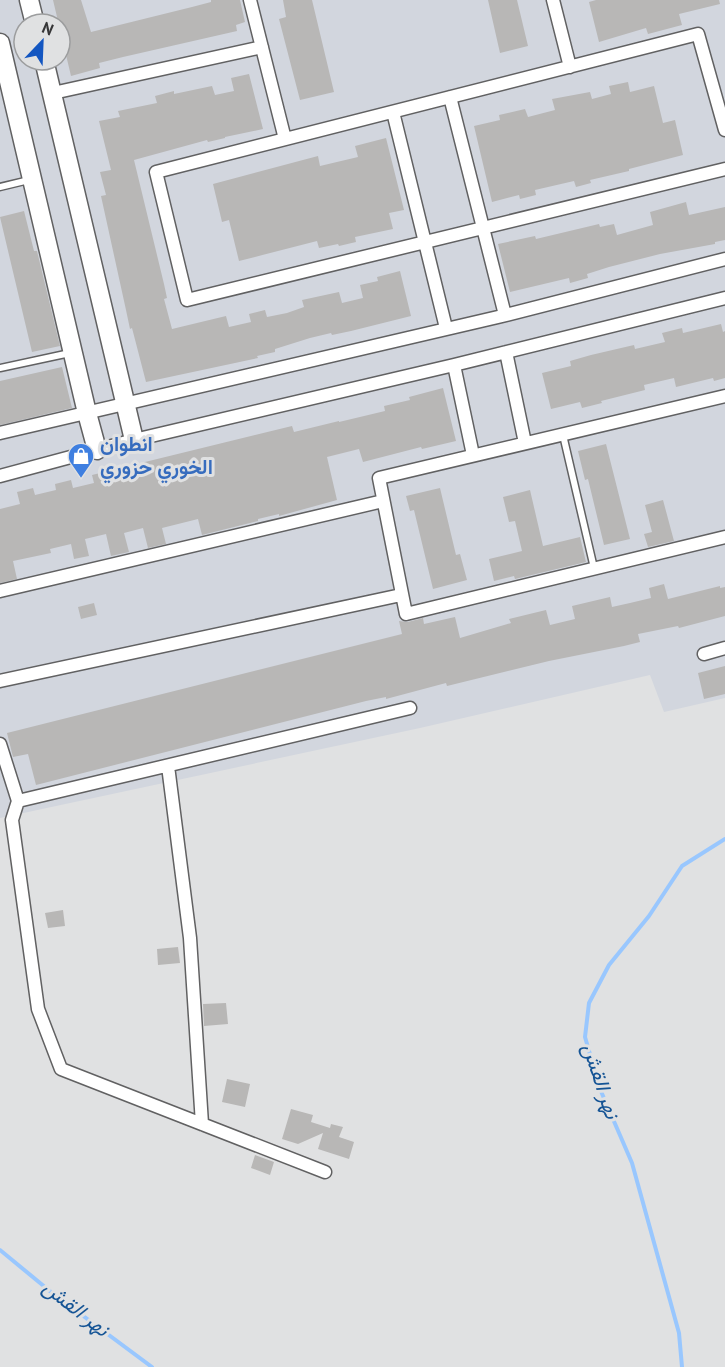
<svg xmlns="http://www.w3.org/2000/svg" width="725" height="1367" font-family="'PT Sans',Vazirmatn,sans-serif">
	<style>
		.built { fill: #d2d6de; fill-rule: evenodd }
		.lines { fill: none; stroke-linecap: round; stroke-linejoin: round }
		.stream { stroke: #99c7fe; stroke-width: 4 }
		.building { fill: #b8b7b6 }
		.lane-casing { stroke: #616162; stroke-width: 9 }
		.street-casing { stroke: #616162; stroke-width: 15 }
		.secondary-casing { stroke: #616162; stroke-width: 21 }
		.lane { stroke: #fff; stroke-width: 6 }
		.street { stroke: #fff; stroke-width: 12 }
		.secondary { stroke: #fff; stroke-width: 18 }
		.labels { text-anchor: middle; stroke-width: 6; stroke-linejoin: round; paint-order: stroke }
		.shop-label { font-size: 20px; font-weight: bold; fill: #366cbe; stroke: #e0e1e2; text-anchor: start }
		.water-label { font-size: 21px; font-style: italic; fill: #155495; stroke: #e0e1e2 }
	</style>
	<rect width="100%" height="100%" fill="#e0e1e2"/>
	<path class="built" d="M 0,0 L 725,0 L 725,698 L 664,712 L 650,675 L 420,728 L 0,818 ZM 24,24 L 60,24 L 60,60 L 24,60 Z"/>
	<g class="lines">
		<path class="stream" d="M 0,1250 L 51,1292 L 152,1367
			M 682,1367 L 679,1333 L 632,1163 L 600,1089 L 585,1037 L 589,1003 L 609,965 L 649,916 L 682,866 L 725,839"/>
	</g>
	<path class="building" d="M 53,0 L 81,0 L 91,32 L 192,7 L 211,2 L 211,0 L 240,0 L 245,22 L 236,25 L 237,31 L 123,57 L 99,63 L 100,68 L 71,76 Z
		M 283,0 L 312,0 L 334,92 L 300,100 L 279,19 L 286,17 Z
		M 488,0 L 517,0 L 528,46 L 500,53 Z
		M 596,0 L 719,0 L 720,4 L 679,14 L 682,25 L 648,34 L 646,28 L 599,42 L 589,2 Z
		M 249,74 L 263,129 L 225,137 L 225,138 L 208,142 L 207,140 L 134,160 L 164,284 L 167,298 L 164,299 L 172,329 L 226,316 L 229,327 L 251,322 L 249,314 L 265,310 L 267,317 L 287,313 L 304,307 L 302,300 L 339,292 L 342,303 L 363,298 L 360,285 L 378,281 L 377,277 L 400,271 L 411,316 L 351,331 L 332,335 L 331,333 L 310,338 L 275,349 L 275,352 L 257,356 L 258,358 L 146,382 L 132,328 L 130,329 L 126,310 L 101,196 L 106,195 L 100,172 L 111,170 L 99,121 L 120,117 L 118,111 L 157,103 L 155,96 L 174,91 L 174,94 L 212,86 L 215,95 L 234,91 L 231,78 Z
		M 628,82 L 630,92 L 654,86 L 663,123 L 675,120 L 683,155 L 629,169 L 629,171 L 590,180 L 591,183 L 576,187 L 574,181 L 535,190 L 536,195 L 520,199 L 519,195 L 492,202 L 474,126 L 500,120 L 499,115 L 525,109 L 528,117 L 555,110 L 552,99 L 590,92 L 592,99 L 611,94 L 609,86 Z
		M 386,138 L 404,210 L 389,213 L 393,229 L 355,237 L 356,242 L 339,246 L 338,244 L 319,248 L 317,241 L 239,261 L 229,220 L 222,222 L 213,184 L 318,156 L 320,166 L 358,157 L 355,146 Z
		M 686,202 L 689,215 L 725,207 L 725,240 L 715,242 L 715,244 L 660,254 L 609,267 L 587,274 L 588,278 L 570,283 L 569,278 L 510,292 L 498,244 L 535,236 L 536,239 L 599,224 L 600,227 L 614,224 L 617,235 L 653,225 L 650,212 Z
		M 24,211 L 34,251 L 37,251 L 60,346 L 32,352 L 0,217 Z
		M 721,324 L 723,332 L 725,331 L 725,378 L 714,381 L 713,378 L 676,387 L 674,378 L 644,385 L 645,390 L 601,401 L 602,403 L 582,408 L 580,402 L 551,409 L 542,373 L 571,366 L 570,361 L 591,355 L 634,345 L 635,349 L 665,342 L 662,333 L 682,328 L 683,333 Z
		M 62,367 L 72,408 L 0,425 L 0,381 Z
		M 443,388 L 456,441 L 422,449 L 421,447 L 363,462 L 359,449 L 327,457 L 337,500 L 279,516 L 279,514 L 258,519 L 258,521 L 202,535 L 198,519 L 162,528 L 166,544 L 148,548 L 143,528 L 124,533 L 129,552 L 111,556 L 106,534 L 85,539 L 89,556 L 74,559 L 71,544 L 50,549 L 51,553 L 13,561 L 17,579 L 0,583 L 0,509 L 20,504 L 17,492 L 33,488 L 35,495 L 56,490 L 55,484 L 71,480 L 73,488 L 94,483 L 92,475 L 292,426 L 294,432 L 339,421 L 339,422 L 385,411 L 384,406 L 410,400 L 409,397 Z
		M 606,444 L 630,539 L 604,545 L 588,479 L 585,480 L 578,451 Z
		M 440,488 L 456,555 L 460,554 L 467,580 L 433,589 L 414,510 L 410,511 L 406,496 Z
		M 530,490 L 543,546 L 580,537 L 586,562 L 515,579 L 514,576 L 494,581 L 489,559 L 522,551 L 515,521 L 509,522 L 503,497 Z
		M 663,500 L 674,541 L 648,547 L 644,534 L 652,532 L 645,505 Z
		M 664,584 L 668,599 L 720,586 L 720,588 L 725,587 L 725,616 L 679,628 L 678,626 L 638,634 L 640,642 L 624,646 L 549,661 L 447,686 L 446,683 L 386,699 L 386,697 L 366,701 L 36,785 L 28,754 L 13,757 L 7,733 L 402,634 L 399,621 L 408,622 L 423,618 L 424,624 L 455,617 L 460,638 L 511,623 L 509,619 L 546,610 L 550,625 L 575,619 L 572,606 L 610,597 L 612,607 L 630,603 L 651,598 L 649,588 Z
		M 94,603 L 97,615 L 81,619 L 78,607 Z
		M 725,666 L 725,694 L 704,699 L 698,673 Z
		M 63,910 L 65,926 L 48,928 L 45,913 Z
		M 178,947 L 180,963 L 158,965 L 157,949 Z
		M 226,1003 L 228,1024 L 204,1026 L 203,1004 Z
		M 227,1079 L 250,1084 L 245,1107 L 222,1102 Z
		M 291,1109 L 313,1115 L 311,1122 L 330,1128 L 331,1124 L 343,1127 L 339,1137 L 354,1142 L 349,1159 L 318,1149 L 323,1133 L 298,1144 L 282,1139 Z
		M 255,1155 L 274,1162 L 270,1175 L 251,1168 Z"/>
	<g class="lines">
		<g class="lane-casing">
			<path id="lane" d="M 0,187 L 29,180
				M 0,368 L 70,353
				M 563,435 L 594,568"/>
		</g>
		<g class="street-casing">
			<path id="street" d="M 250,0 L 285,139
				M 553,0 L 570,67
				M 53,93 L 262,47
				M 450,97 L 505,315
				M 393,112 L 446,328
				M 725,130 L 698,34 L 156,172 L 187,300 L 725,169
				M 506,352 L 525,443
				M 454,365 L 473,455
				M 725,396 L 379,478 L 406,614 L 725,537
				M 0,433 L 498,317 L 725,259
				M 0,476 L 134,440 L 454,365 L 725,298
				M 0,591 L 383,501
				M 704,654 L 725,648
				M 0,681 L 401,595
				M 0,744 L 18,801 L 12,820 L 38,1009 L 61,1069 L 325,1172
				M 168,766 L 190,938 L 202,1124
				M 18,801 L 410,708"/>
		</g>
		<g class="secondary-casing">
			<path id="secondary" d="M 29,0 L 35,24
				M 0,43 L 87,413 L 97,450
				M 44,60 L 134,440"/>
		</g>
		<use href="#lane" class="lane"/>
		<use href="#street" class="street"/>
		<use href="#secondary" class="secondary"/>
	</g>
	<defs>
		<g id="shop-pin" transform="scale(1.35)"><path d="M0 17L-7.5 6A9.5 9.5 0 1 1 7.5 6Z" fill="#3f7fe0" stroke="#e0e1e2"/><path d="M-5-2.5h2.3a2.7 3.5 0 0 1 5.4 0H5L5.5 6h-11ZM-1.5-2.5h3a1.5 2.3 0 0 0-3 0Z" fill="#fff"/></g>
	</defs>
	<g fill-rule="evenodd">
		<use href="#shop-pin" x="81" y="456"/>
	</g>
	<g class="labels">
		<g class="shop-label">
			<text x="100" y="451">انطوان<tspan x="100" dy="23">الخوري حزوري</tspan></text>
		</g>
		<g class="water-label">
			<text transform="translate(601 1081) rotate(72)" y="7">نهر القش</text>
			<text transform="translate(76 1308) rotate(38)" y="7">نهر القش</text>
		</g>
	</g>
	<g transform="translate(42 42) rotate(23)"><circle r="28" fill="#e0e1e2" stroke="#9c9d9e" stroke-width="1.5"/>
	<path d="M0-4.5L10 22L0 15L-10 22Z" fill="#1356c1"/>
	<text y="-9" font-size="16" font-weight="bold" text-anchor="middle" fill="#363637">N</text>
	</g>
</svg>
